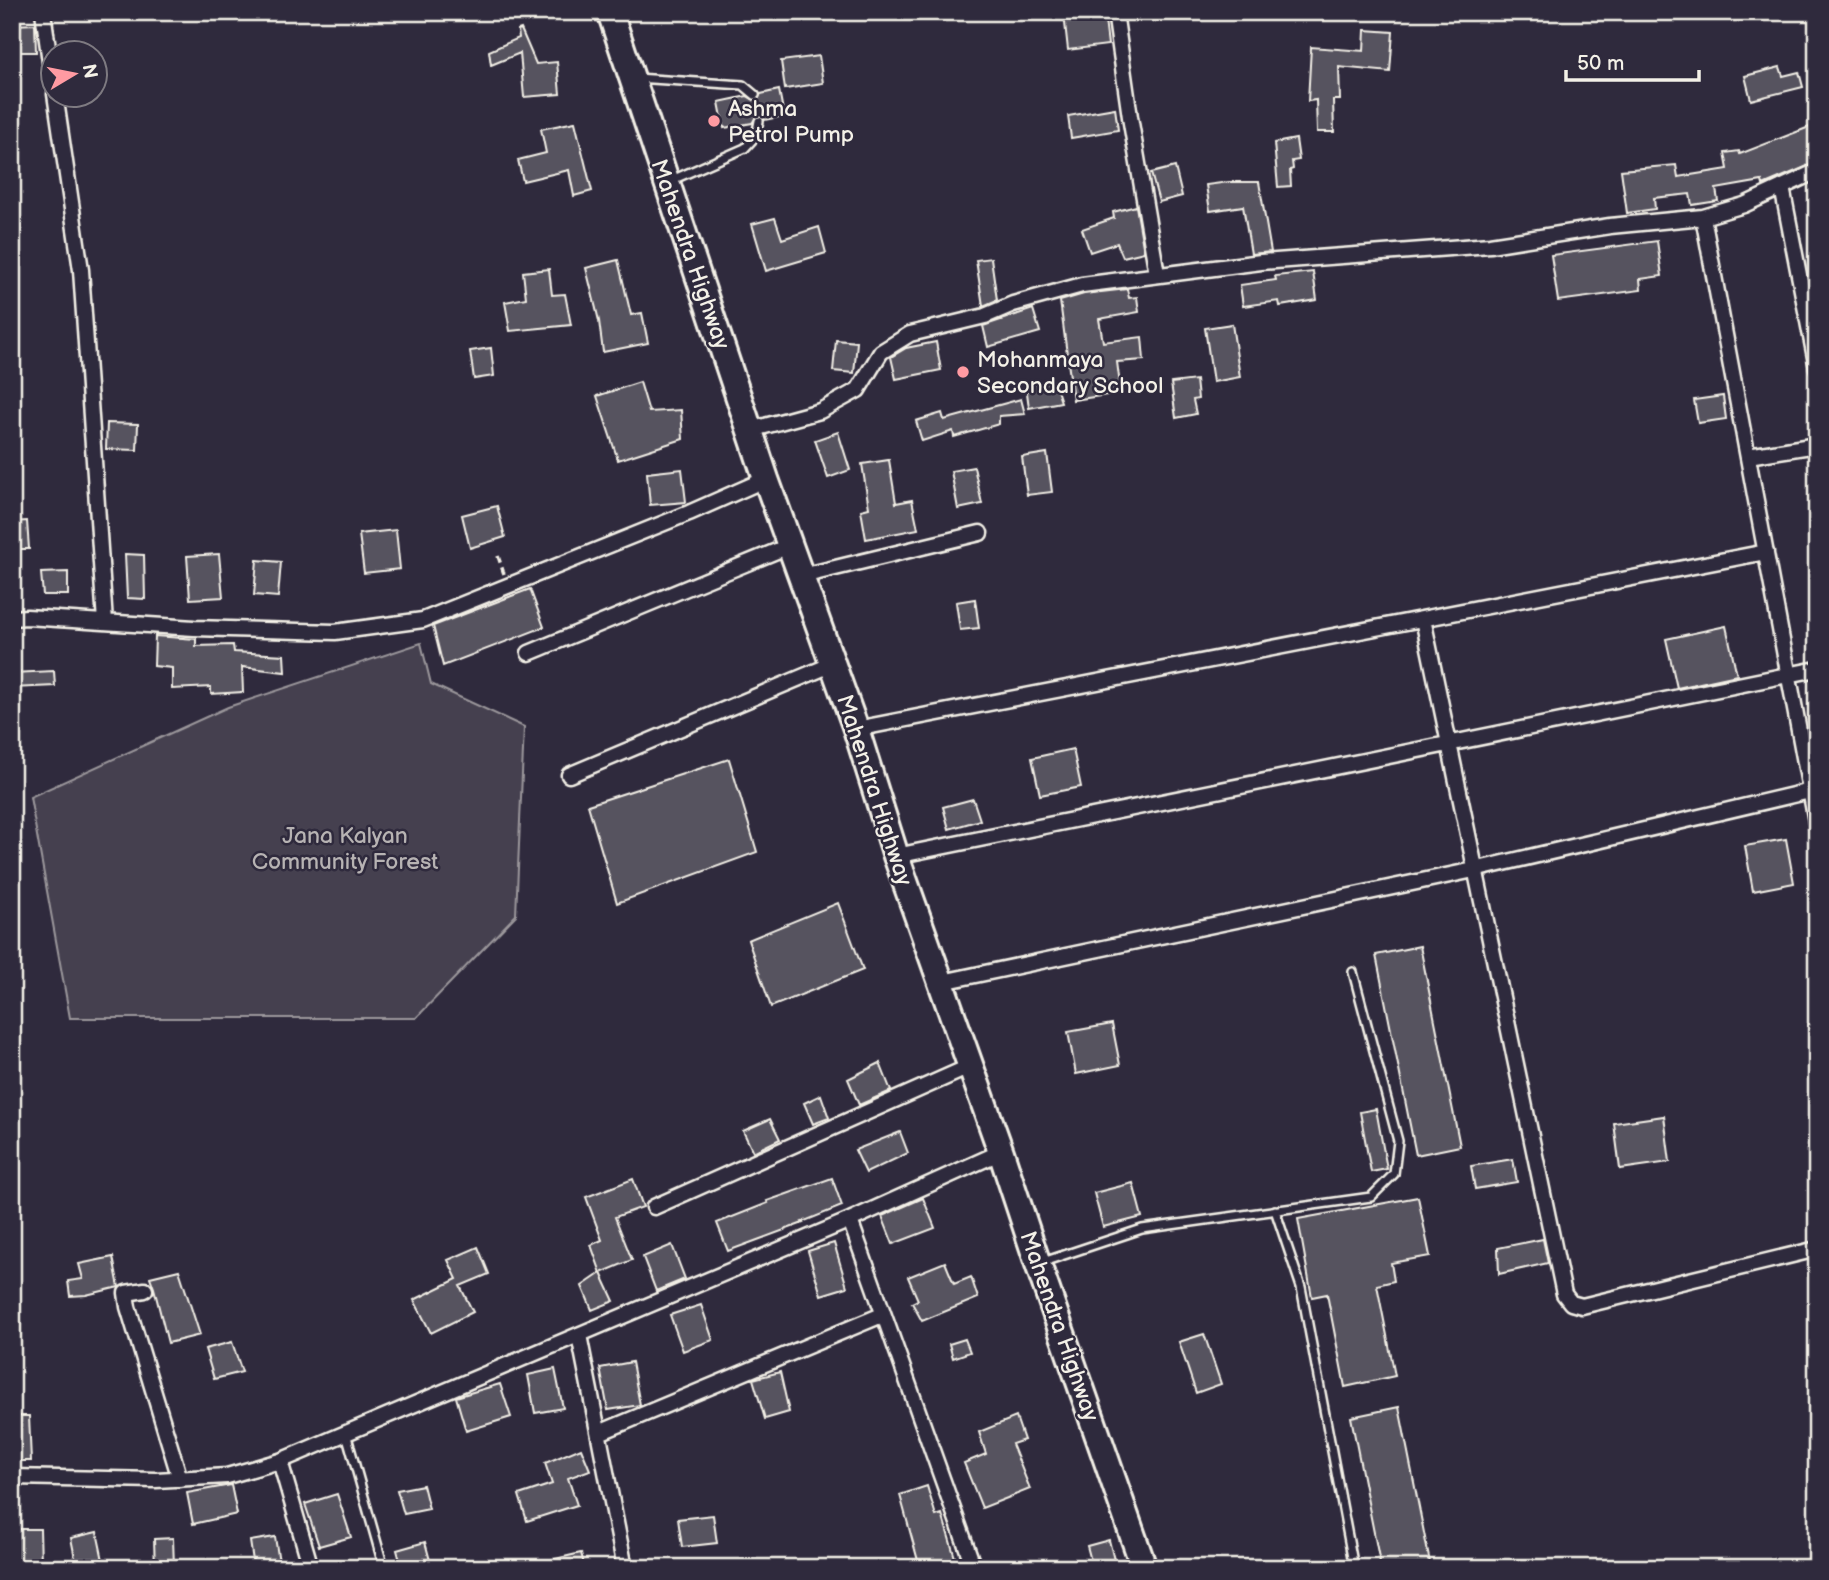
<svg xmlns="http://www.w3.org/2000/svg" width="1829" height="1580" font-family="'Balsamiq Sans',sans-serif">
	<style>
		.green { fill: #454050; stroke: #9c989c; stroke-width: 2 }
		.building { fill: #56525f; stroke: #f4f1e8; stroke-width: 2 }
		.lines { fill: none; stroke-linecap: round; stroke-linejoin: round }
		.service-casing { stroke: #f4f1e8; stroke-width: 12 }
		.minor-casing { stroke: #f4f1e8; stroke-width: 19 }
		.trunk-casing { stroke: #f4f1e8; stroke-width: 30 }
		.path { stroke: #f4f1e8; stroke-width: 3.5; stroke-dasharray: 7 5; stroke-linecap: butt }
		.service { stroke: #2f2a3d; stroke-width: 7 }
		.minor { stroke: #2f2a3d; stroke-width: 14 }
		.trunk { stroke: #2f2a3d; stroke-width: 24 }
		.poi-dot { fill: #ff9aa2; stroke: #2f2a3d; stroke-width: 2.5 }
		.labels { text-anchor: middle; stroke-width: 5; stroke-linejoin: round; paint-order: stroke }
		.poi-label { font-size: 23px; fill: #f4f1e8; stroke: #2f2a3d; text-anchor: start }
		.street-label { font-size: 23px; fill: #f4f1e8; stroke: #2f2a3d }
		.park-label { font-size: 23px; fill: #b7b3b3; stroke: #2f2a3d }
	</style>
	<rect width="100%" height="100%" fill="#2f2a3d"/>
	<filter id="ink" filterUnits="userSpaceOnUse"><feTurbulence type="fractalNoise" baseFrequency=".0143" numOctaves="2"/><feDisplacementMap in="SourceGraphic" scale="14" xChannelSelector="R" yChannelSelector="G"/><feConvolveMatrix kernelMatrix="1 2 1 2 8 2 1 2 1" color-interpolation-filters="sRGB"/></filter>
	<g filter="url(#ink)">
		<path class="green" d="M 421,643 L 431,684 L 524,727 L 516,915 L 416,1018 L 70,1018 L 30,797 L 228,707 Z"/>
		<path class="building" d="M 1079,12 L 1104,12 L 1108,45 L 1068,50 L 1064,14 Z
			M 35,24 L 36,52 L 12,52 L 12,25 Z
			M 521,29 L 536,64 L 557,62 L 560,94 L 524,97 L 520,53 L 491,65 L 489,51 L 519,38 L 518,30 Z
			M 1365,30 L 1393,32 L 1390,72 L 1339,67 L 1340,100 L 1333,100 L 1334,132 L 1317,132 L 1316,100 L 1308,101 L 1311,47 L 1364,51 Z
			M 819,56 L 823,83 L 785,89 L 781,61 Z
			M 1780,67 L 1783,76 L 1799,72 L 1803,87 L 1751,100 L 1745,76 Z
			M 779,90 L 784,116 L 765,120 L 762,116 L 758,115 L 752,123 L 724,128 L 719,102 L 747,96 L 756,101 L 761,94 Z
			M 1115,108 L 1118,130 L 1071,138 L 1068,116 Z
			M 575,122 L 592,191 L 574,196 L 569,170 L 523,181 L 518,160 L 546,153 L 541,129 Z
			M 1817,124 L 1817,162 L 1763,185 L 1762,181 L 1716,189 L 1718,201 L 1692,205 L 1690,194 L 1654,198 L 1655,209 L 1627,213 L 1621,170 L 1676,165 L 1678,177 L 1728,169 L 1725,153 L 1739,151 L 1740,154 Z
			M 1296,139 L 1299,160 L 1292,161 L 1293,169 L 1290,170 L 1291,186 L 1278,187 L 1274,143 Z
			M 1175,167 L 1182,196 L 1159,202 L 1151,173 Z
			M 1229,182 L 1259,182 L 1271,252 L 1251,254 L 1243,206 L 1210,211 L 1206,185 Z
			M 1136,206 L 1144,252 L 1123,257 L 1117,243 L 1090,252 L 1082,229 L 1114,218 L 1113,212 Z
			M 775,218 L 782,239 L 819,227 L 826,253 L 766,271 L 752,224 Z
			M 1657,241 L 1662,276 L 1640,279 L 1641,290 L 1558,301 L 1551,255 Z
			M 991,258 L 997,300 L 983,306 L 976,260 Z
			M 618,260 L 631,315 L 642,313 L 648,343 L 603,352 L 599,321 L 586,268 Z
			M 549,269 L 552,295 L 565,294 L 571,325 L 510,331 L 505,302 L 526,298 L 523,272 Z
			M 1313,272 L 1317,300 L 1280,306 L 1279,301 L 1243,306 L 1240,285 L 1276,280 L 1275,276 Z
			M 1127,289 L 1129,298 L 1137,297 L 1139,312 L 1099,319 L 1103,342 L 1142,337 L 1144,360 L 1117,362 L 1121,393 L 1073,400 L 1060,301 L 1084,294 Z
			M 1033,309 L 1040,332 L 988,347 L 983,326 Z
			M 1232,324 L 1240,377 L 1213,382 L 1205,328 Z
			M 836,340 L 857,342 L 854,373 L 833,371 Z
			M 936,342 L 941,370 L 896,379 L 891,357 L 906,348 Z
			M 491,348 L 494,376 L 474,379 L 470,351 Z
			M 1196,380 L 1198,399 L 1193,400 L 1196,414 L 1176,418 L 1171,383 Z
			M 1054,381 L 1061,402 L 1029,408 L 1026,385 Z
			M 640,382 L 649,412 L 681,410 L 683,439 L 618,460 L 597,396 Z
			M 1723,396 L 1726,419 L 1698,423 L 1694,400 Z
			M 1021,399 L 1025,414 L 999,416 L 999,424 L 954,437 L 953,431 L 922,441 L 916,421 L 942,413 L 944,420 Z
			M 107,423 L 138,424 L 137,450 L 106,449 Z
			M 838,432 L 850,470 L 828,478 L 815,440 Z
			M 1047,453 L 1052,492 L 1027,495 L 1022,457 Z
			M 889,460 L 896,503 L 912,500 L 918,529 L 866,539 L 861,510 L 869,508 L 862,464 Z
			M 974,467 L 982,504 L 958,509 L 951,471 Z
			M 682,469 L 686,502 L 650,505 L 647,473 Z
			M 497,506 L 505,537 L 470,548 L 462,515 Z
			M 27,521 L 29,549 L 12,549 L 12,522 Z
			M 396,530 L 400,569 L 364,573 L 359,534 Z
			M 125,554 L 144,555 L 145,599 L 127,598 Z
			M 219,554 L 223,597 L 190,599 L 187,556 Z
			M 257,560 L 281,562 L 278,597 L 254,595 Z
			M 68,572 L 68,595 L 43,595 L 41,573 Z
			M 530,589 L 544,627 L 443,666 L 433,626 Z
			M 975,599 L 979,628 L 960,630 L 956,602 Z
			M 1726,626 L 1737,675 L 1677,688 L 1666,639 Z
			M 155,636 L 196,639 L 196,646 L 233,645 L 234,652 L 284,655 L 285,672 L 242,667 L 243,692 L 211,694 L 211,687 L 172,689 L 172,668 L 154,666 Z
			M 54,671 L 55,686 L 12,688 L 12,673 Z
			M 1073,749 L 1081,787 L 1040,795 L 1032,758 Z
			M 729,759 L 757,852 L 617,903 L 588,805 Z
			M 973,799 L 980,820 L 949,829 L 943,807 Z
			M 1786,839 L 1794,883 L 1753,891 L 1745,846 Z
			M 838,903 L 863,970 L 771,1007 L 748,940 Z
			M 1420,946 L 1460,1146 L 1416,1155 L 1376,955 Z
			M 1112,1024 L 1120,1065 L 1076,1074 L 1068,1032 Z
			M 880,1063 L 891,1091 L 859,1105 L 848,1079 Z
			M 821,1095 L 829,1118 L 813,1124 L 804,1103 Z
			M 1376,1109 L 1387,1169 L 1371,1172 L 1360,1112 Z
			M 1664,1116 L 1670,1162 L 1620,1169 L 1614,1123 Z
			M 770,1119 L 780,1139 L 753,1152 L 743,1131 Z
			M 900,1132 L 908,1153 L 866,1173 L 855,1150 Z
			M 1513,1159 L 1517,1182 L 1475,1189 L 1471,1166 Z
			M 832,1178 L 842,1206 L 802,1222 L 803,1223 L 728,1251 L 717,1223 L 768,1203 L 767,1201 Z
			M 633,1179 L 643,1207 L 615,1217 L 632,1260 L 601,1273 L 591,1245 L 602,1240 L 586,1197 Z
			M 1133,1183 L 1142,1217 L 1103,1227 L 1094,1193 Z
			M 1418,1197 L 1430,1256 L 1391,1263 L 1394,1281 L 1377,1285 L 1395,1376 L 1345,1387 L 1327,1294 L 1312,1297 L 1298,1219 Z
			M 923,1198 L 935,1228 L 893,1244 L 882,1216 Z
			M 1543,1239 L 1548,1263 L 1499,1274 L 1498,1248 Z
			M 834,1243 L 847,1287 L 821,1295 L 808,1251 Z
			M 672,1245 L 685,1279 L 656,1291 L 643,1257 Z
			M 478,1247 L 489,1274 L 460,1286 L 473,1312 L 431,1333 L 414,1300 L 457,1279 L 448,1260 Z
			M 113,1257 L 119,1287 L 86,1295 L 70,1296 L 68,1281 L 83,1279 L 79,1264 Z
			M 945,1262 L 954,1284 L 971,1277 L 978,1298 L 922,1321 L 912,1303 L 918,1300 L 908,1277 Z
			M 179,1270 L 200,1335 L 168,1343 L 154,1288 L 150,1277 Z
			M 601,1273 L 614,1301 L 592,1310 L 582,1286 Z
			M 701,1305 L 713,1340 L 683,1351 L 670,1315 Z
			M 1204,1334 L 1221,1384 L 1196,1393 L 1179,1342 Z
			M 965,1339 L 970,1352 L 953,1358 L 949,1344 Z
			M 232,1342 L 242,1372 L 214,1379 L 205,1349 Z
			M 632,1362 L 640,1405 L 608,1410 L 600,1368 Z
			M 555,1369 L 563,1408 L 535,1413 L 528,1375 Z
			M 780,1372 L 789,1412 L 765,1419 L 753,1379 Z
			M 500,1384 L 511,1417 L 466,1431 L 456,1397 Z
			M 1399,1407 L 1431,1568 L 1381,1568 L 1351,1417 Z
			M 12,1416 L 29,1416 L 31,1461 L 12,1461 Z
			M 1016,1417 L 1024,1440 L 1012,1444 L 1030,1489 L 982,1508 L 964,1463 L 986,1454 L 979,1432 Z
			M 581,1448 L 590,1470 L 568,1478 L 577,1505 L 527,1521 L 519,1495 L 552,1484 L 545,1463 Z
			M 231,1485 L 237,1514 L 193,1524 L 187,1493 Z
			M 423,1485 L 429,1509 L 404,1514 L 397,1490 Z
			M 927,1486 L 936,1516 L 942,1514 L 958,1568 L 920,1568 L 900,1495 Z
			M 337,1494 L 351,1537 L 319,1546 L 305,1504 Z
			M 713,1515 L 717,1543 L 682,1547 L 678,1519 Z
			M 12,1529 L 40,1529 L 41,1564 L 12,1565 Z
			M 97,1532 L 104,1565 L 77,1568 L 71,1538 Z
			M 275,1537 L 280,1568 L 254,1568 L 250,1541 Z
			M 173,1538 L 174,1567 L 155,1568 L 154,1539 Z
			M 1109,1540 L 1116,1568 L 1093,1568 L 1087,1546 Z
			M 425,1542 L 432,1568 L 402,1568 L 397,1550 Z
			M 581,1553 L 585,1568 L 542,1568 L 542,1562 Z"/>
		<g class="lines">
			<g class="service-casing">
				<path id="service" d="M 636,78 L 743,85 L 755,95
					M 672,180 L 745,148 L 756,136 L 759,121
					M 1275,1210 L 1301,1287 L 1354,1568
					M 1043,1262 L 1142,1229 L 1371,1197 L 1394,1174 L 1398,1141 L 1353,972
					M 346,1433 L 384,1568"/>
			</g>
			<g class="minor-casing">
				<path id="minor" d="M 43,12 L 52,76
					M 1115,12 L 1130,117 L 1157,274
					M 55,94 L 81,270 L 105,622
					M 1782,187 L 1817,368
					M 1703,217 L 1817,827
					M 750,430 L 820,411 L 858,390 L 881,352 L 910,334 L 985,316 L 1013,304 L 1082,285 L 1261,262 L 1490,245 L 1610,226 L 1703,217 L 1744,205 L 1817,171
					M 1748,456 L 1817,445
					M 802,576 L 980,533
					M 12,618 L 27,617 L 194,628 L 335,632 L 423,620 L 689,513 L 766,479
					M 1423,619 L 1564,1294 L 1571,1303 L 1582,1306 L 1817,1249
					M 529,653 L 791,545
					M 856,729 L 1766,552
					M 569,775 L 833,664
					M 896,856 L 1817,669
					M 942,982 L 1474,870 L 1810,791
					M 654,1207 L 971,1066
					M 850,1220 L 974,1568
					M 145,1290 L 126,1293 L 128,1307 L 180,1479
					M 579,1335 L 625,1568
					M 599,1433 L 882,1315
					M 280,1461 L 311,1568
					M 12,1477 L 156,1480 L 227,1476 L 280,1461 L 850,1220 L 1001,1152"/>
			</g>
			<g class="trunk-casing">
				<path id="trunk" d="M 610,12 L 766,479 L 856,729 L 896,856 L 1001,1152 L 1038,1264 L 1144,1568"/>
			</g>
			<path class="path" d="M 498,556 L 504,574"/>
			<use href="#service" class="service"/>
			<use href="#minor" class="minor"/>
			<use href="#trunk" class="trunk"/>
		</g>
	</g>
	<g class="poi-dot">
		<circle cx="714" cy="121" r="7"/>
		<circle cx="963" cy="372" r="7"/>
	</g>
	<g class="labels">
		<g class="poi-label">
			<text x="728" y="116">Ashma<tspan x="728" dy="26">Petrol Pump</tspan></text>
			<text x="977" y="367">Mohanmaya<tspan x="977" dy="26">Secondary School</tspan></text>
		</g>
		<g class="street-label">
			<text transform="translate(691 254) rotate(71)" y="8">Mahendra Highway</text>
			<text transform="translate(875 790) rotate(72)" y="8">Mahendra Highway</text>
			<text transform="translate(1060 1326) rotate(71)" y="8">Mahendra Highway</text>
		</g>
		<g class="park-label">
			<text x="345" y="843">Jana Kalyan<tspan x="345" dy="26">Community Forest</tspan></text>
		</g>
	</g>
	<rect width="1829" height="1580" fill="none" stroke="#2f2a3d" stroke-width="42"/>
	<rect x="21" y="21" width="1787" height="1538" fill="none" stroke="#f4f1e8" stroke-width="2.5" filter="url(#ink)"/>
	<g transform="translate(74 74) rotate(80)"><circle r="33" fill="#2f2a3d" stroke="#7e7a81" stroke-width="2"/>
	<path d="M0-5L12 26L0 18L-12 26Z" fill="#ff9aa2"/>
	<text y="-10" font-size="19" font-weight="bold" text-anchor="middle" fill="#f4f1e8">N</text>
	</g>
	<path d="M1566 70v10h133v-10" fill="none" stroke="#f4f1e8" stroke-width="3.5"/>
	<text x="1577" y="70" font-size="21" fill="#f4f1e8" stroke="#2f2a3d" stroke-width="5" paint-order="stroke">50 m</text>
</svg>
